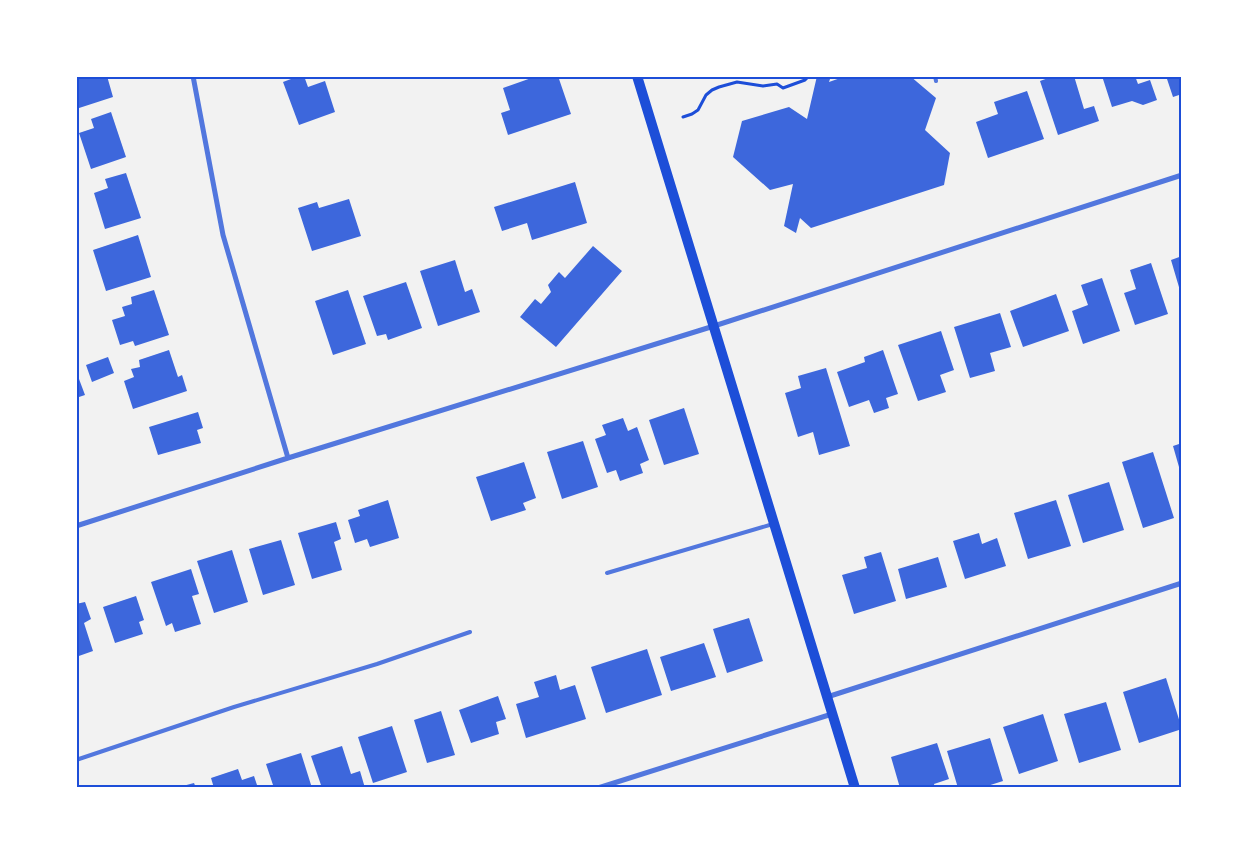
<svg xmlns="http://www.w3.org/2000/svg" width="1258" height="864" font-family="'DejaVu Sans',sans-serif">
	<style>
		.building { fill: #3d67dc }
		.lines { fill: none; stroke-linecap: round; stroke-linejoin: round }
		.path { stroke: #1d4ed8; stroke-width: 3 }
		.service { stroke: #5277de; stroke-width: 4 }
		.minor { stroke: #5277de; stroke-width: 5 }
		.secondary { stroke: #1d4ed8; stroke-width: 10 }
		.neatline { fill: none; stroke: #1d4ed8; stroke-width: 2 }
	</style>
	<rect width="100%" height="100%" fill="#f2f2f2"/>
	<path class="building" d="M 76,76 L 98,76 L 99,78 L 107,76 L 113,97 L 76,109 Z
		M 299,76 L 304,76 L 308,87 L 325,81 L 335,112 L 299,125 L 283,82 Z
		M 537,76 L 558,76 L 571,114 L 508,135 L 501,113 L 510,110 L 503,88 Z
		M 817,76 L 831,76 L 829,82 L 846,76 L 910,76 L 936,98 L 925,130 L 950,153 L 944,185 L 811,228 L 800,218 L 796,233 L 784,226 L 793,184 L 770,190 L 733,157 L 742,121 L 789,107 L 807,119 Z
		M 1050,76 L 1074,76 L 1084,109 L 1094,106 L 1099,121 L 1058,135 L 1040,81 L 1051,77 Z
		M 1102,76 L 1135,76 L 1138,84 L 1150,80 L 1157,100 L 1143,105 L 1132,101 L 1112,107 Z
		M 1168,76 L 1182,76 L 1182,94 L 1173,97 L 1167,79 Z
		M 1027,91 L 1044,139 L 988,158 L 976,122 L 998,114 L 994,102 Z
		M 111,112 L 126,157 L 91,169 L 79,133 L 94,128 L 91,119 Z
		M 126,173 L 141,218 L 105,229 L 94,193 L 108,188 L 105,179 Z
		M 575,182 L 587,223 L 532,240 L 527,223 L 502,231 L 494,207 Z
		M 349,199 L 361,236 L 312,251 L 298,208 L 317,202 L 319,208 Z
		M 138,235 L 151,277 L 106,291 L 93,250 Z
		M 593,246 L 622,271 L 556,347 L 520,317 L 535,299 L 541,304 L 551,292 L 548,285 L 559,272 L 565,278 Z
		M 1182,256 L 1182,294 L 1181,294 L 1171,260 Z
		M 455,260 L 465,292 L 472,289 L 480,312 L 438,326 L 420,271 Z
		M 1151,263 L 1168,314 L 1135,325 L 1124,293 L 1136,289 L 1130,270 Z
		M 1102,278 L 1120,331 L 1083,344 L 1072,311 L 1088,305 L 1081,285 Z
		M 406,282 L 422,328 L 388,340 L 386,334 L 377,336 L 363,296 Z
		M 154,290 L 169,335 L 135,346 L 133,341 L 120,345 L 112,320 L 125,316 L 122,307 L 132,304 L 131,297 Z
		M 348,290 L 366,344 L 333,355 L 315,301 Z
		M 1056,294 L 1069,331 L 1023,347 L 1010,311 Z
		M 1000,313 L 1011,347 L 990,353 L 995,371 L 970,378 L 954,327 Z
		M 941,331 L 954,370 L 940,375 L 946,392 L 918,401 L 898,345 Z
		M 169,350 L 178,377 L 182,375 L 187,391 L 133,409 L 124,381 L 134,377 L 131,369 L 140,367 L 139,360 Z
		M 883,350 L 898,394 L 886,398 L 889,408 L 874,413 L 869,400 L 849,407 L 837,372 L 865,362 L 864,357 Z
		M 108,357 L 114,373 L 92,382 L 86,365 Z
		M 826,368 L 850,446 L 819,455 L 813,432 L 798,437 L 785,393 L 801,388 L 798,376 Z
		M 76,371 L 85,395 L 76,398 Z
		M 684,408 L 699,454 L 664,465 L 649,420 Z
		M 198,412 L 203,428 L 197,430 L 201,443 L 158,455 L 149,427 Z
		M 623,418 L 628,431 L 637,427 L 649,460 L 640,464 L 643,473 L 620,481 L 616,470 L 607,473 L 595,439 L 606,435 L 602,425 Z
		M 583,441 L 598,487 L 562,499 L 547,452 Z
		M 1182,443 L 1182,474 L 1181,474 L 1173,446 Z
		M 1153,452 L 1174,518 L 1143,528 L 1122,462 Z
		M 524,462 L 536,498 L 523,503 L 526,510 L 491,521 L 476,477 Z
		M 1109,482 L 1124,530 L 1083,543 L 1068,495 Z
		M 388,500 L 399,538 L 370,547 L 367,539 L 355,543 L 348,520 L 360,516 L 358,510 Z
		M 1056,500 L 1071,546 L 1028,559 L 1014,513 Z
		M 336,522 L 341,539 L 334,542 L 342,570 L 312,579 L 298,533 Z
		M 979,533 L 982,544 L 997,538 L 1006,566 L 965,579 L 953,541 Z
		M 281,540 L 295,585 L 263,595 L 249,549 Z
		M 232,550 L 248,602 L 214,613 L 197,561 Z
		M 881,552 L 896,601 L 854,614 L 842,575 L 867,568 L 864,557 Z
		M 938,557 L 947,587 L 906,599 L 898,569 Z
		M 191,569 L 199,594 L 192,596 L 201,624 L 175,632 L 172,623 L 166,626 L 151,582 Z
		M 136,596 L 144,620 L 139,622 L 143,634 L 115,643 L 103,607 Z
		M 85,602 L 91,619 L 84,623 L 93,651 L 76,657 L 76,604 Z
		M 749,618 L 763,661 L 727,673 L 713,629 Z
		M 704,643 L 716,677 L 671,691 L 660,657 Z
		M 647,649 L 662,695 L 606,713 L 591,667 Z
		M 556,675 L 560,690 L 575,685 L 586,719 L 526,738 L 516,704 L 539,697 L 534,682 Z
		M 1166,678 L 1182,729 L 1139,743 L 1123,692 Z
		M 498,696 L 506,719 L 496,722 L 499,734 L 471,743 L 459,710 Z
		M 1106,702 L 1121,750 L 1079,763 L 1064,714 Z
		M 441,711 L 455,755 L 427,763 L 414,720 Z
		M 1043,714 L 1058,761 L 1019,774 L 1003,727 Z
		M 392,726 L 407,772 L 373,783 L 358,737 Z
		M 990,738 L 1003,781 L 981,788 L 958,788 L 947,751 Z
		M 937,743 L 949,779 L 934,784 L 935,788 L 900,788 L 891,757 Z
		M 342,746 L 351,774 L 360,771 L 365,788 L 322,788 L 311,756 Z
		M 301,753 L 312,788 L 274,788 L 266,764 Z
		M 238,769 L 242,780 L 254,776 L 258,788 L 214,788 L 211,778 Z
		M 194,783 L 196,788 L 180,788 L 179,787 Z"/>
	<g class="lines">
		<path class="path" d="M 683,117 L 692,114 L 698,110 L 706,95 L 712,90 L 719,87 L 737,82 L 763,86 L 777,84 L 783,88 L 805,80 L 809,76"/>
		<path class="service" d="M 935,76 L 936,81
			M 607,573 L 773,524
			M 76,760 L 234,707 L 377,664 L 470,632"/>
		<path class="minor" d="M 193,76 L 223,235 L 288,458
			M 76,526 L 288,458 L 714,326 L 1182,175
			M 827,697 L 1182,583
			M 598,788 L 832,714"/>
		<path class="secondary" d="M 637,76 L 855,788"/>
	</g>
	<rect width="1258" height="864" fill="none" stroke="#ffffff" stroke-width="155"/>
	<rect x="78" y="78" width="1102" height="708" class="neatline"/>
</svg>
